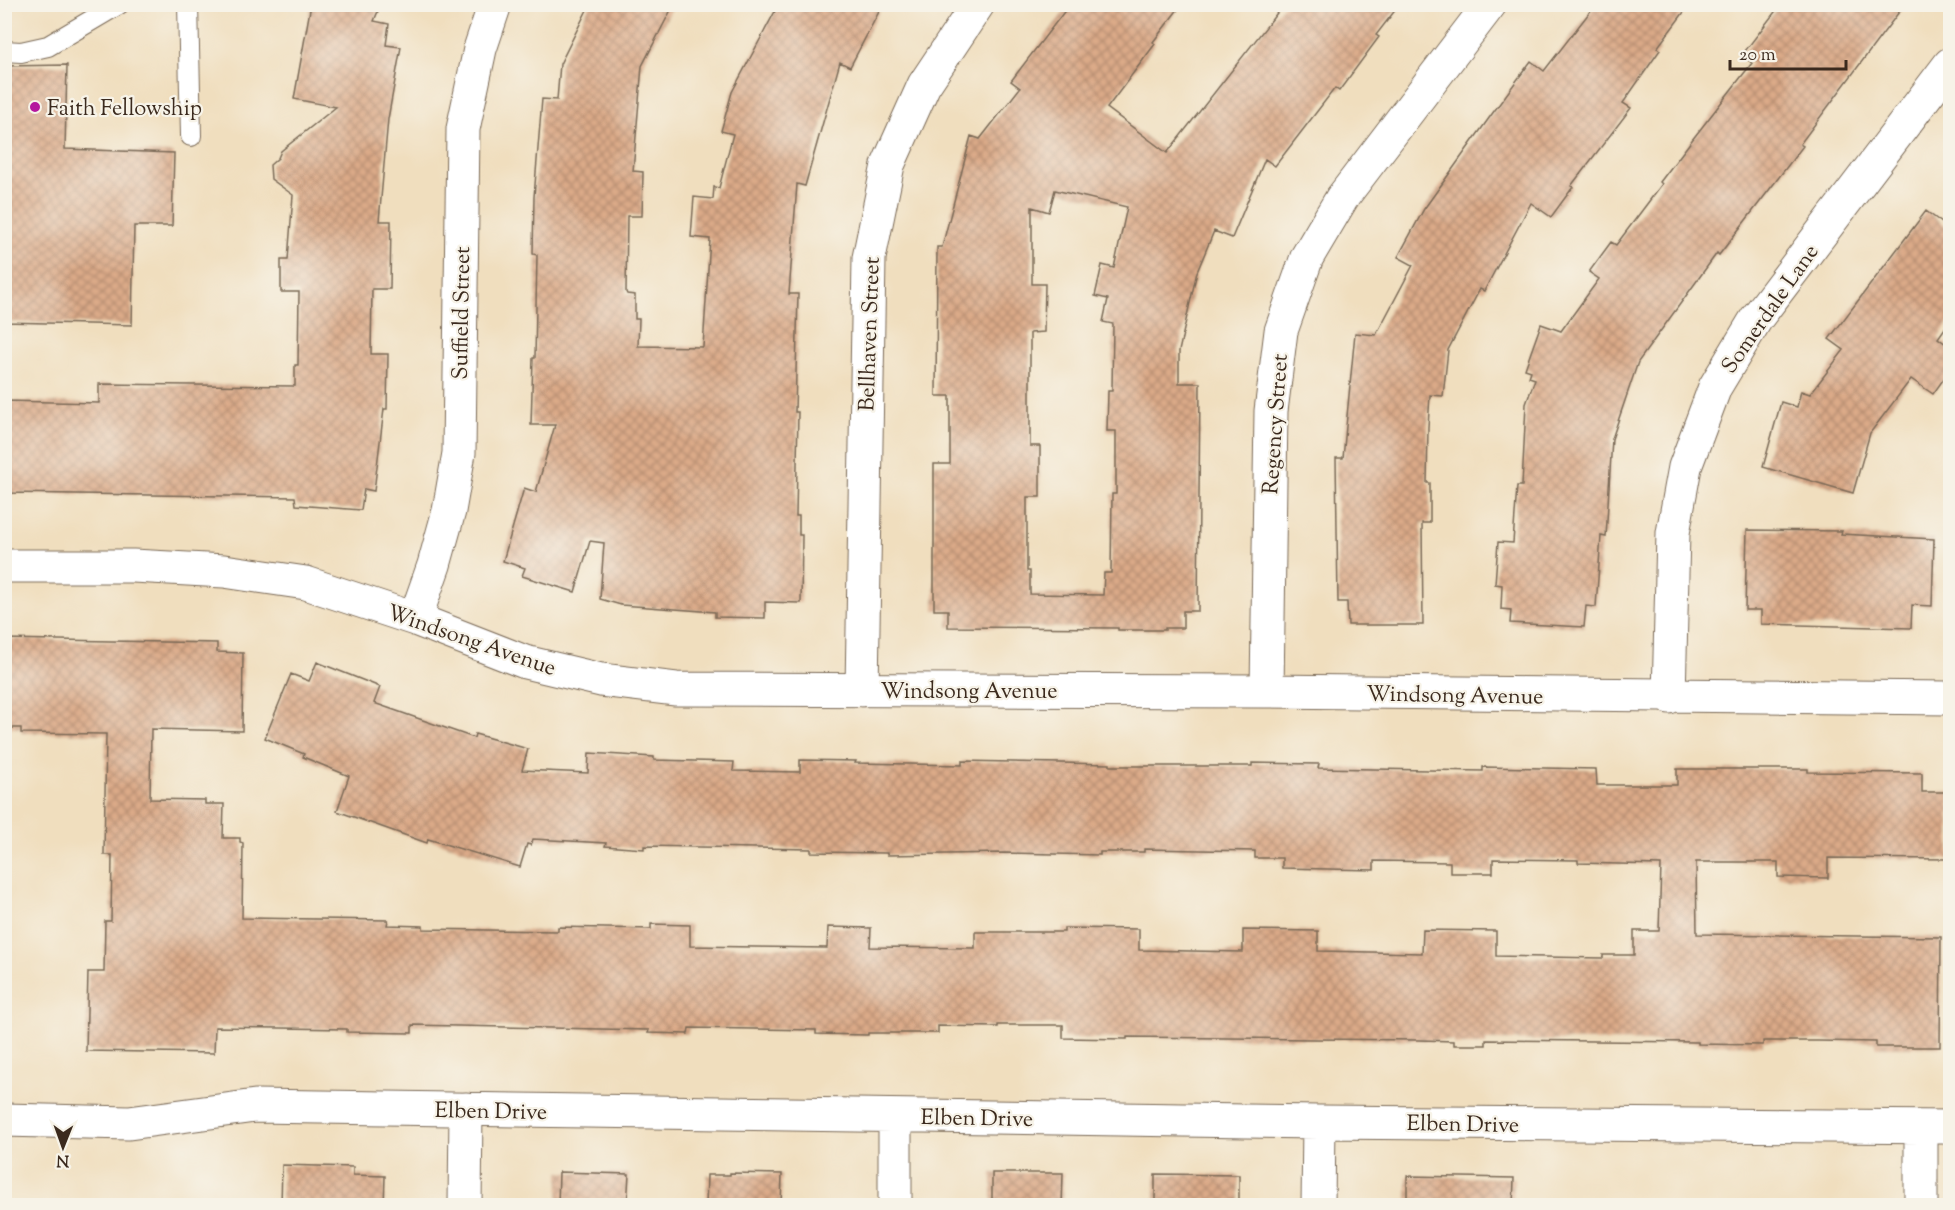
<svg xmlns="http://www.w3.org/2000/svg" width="1955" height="1210" font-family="'Sorts Mill Goudy',serif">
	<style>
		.building { fill: url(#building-cross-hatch); fill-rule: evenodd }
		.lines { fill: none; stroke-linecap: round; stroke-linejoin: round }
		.lane-casing { stroke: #7a6956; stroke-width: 22 }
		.street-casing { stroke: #7a6956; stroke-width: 35 }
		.lane { stroke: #fff; stroke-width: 20 }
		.street { stroke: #fff; stroke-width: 33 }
		.poi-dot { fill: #b5179e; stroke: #f7f3e8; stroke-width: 2 }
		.labels { text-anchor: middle; stroke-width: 4.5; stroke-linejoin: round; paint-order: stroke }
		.poi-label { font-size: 22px; fill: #3b2a1e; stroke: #f7f3e8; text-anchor: start }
		.street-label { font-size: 22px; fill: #3b2a1e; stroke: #f7f3e8 }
	</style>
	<defs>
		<pattern id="building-cross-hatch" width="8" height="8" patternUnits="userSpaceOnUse" patternTransform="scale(1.5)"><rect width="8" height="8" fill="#dbaa88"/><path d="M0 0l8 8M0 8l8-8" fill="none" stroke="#b38b6f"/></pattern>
	</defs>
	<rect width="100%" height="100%" fill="#f7f3e8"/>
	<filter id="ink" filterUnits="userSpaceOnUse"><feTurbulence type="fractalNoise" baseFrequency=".0167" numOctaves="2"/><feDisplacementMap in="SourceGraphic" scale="12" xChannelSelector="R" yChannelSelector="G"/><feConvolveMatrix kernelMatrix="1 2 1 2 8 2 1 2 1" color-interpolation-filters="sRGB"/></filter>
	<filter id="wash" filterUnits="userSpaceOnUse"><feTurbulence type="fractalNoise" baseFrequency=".008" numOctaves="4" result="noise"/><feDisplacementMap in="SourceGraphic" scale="24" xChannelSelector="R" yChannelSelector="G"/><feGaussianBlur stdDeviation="1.35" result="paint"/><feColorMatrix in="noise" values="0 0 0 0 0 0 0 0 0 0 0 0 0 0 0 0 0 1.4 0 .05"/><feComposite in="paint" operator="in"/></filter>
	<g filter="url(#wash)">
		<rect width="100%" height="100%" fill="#f0debe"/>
		<g id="blocks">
			<path class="building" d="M 311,4 L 381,4 L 374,21 L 389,24 L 386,45 L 401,47 L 388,119 L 379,221 L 391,221 L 390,289 L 372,289 L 371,354 L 388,354 L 387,409 L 384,409 L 374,491 L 364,489 L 361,510 L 296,505 L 295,497 L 4,493 L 4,401 L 99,403 L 99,384 L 295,386 L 295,365 L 298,365 L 299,292 L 281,292 L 281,260 L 288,260 L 293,195 L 271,179 L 270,165 L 278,158 L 281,151 L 336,107 L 294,99 Z
				M 590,4 L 674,4 L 642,66 L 633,171 L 643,172 L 642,216 L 627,216 L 626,292 L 627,294 L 635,295 L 635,319 L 639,319 L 638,346 L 703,347 L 710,239 L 691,237 L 694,197 L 713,199 L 714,187 L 719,188 L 733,134 L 721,131 L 732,92 L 779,4 L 883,4 L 850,67 L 840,62 L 805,186 L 797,184 L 789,294 L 798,294 L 795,412 L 798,412 L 796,516 L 799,516 L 799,535 L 802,535 L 801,603 L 765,602 L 765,618 L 715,617 L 715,612 L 621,605 L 600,599 L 604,543 L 590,541 L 575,592 L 522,576 L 525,568 L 503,561 L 524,488 L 536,492 L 555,425 L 531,425 L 533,358 L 535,358 L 537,255 L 533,254 L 534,197 L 542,99 L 557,100 L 560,64 Z
				M 1070,4 L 1182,4 L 1153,42 L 1155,44 L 1107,108 L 1167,153 L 1284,4 L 1400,4 L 1376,35 L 1379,37 L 1339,91 L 1335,88 L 1275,166 L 1265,159 L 1232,238 L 1214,231 L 1197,272 L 1179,351 L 1179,383 L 1200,383 L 1198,611 L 1183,611 L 1183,628 L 1165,628 L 1165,630 L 1118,630 L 1118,628 L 948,627 L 948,610 L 934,610 L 934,464 L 950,464 L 950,396 L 936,396 L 937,247 L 942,247 L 971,136 L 980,139 L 1020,88 L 1011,81 ZM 1055,190 L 1127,207 L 1114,268 L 1102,265 L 1095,296 L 1108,299 L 1103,322 L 1113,324 L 1112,391 L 1108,391 L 1107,431 L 1116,431 L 1116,494 L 1112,494 L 1111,573 L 1104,573 L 1103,595 L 1030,594 L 1030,571 L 1027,571 L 1027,497 L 1040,497 L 1040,446 L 1030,446 L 1030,333 L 1044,332 L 1045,284 L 1032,284 L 1032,207 L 1049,212 Z
				M 1596,4 L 1690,4 L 1657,48 L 1660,50 L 1623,103 L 1631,108 L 1571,186 L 1573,187 L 1551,217 L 1531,203 L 1484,291 L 1480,289 L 1448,350 L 1443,396 L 1430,395 L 1428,427 L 1427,483 L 1430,483 L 1430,523 L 1422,523 L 1423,625 L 1348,625 L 1347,602 L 1338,602 L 1336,458 L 1343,458 L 1355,333 L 1376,335 L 1413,265 L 1398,257 L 1424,209 L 1492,114 L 1531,61 L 1544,71 Z
				M 1781,4 L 1905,4 L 1800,144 L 1803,146 L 1719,255 L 1717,253 L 1638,362 L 1612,439 L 1606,537 L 1601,536 L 1596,607 L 1586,606 L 1584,627 L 1510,623 L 1511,610 L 1501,609 L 1502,585 L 1495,584 L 1498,542 L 1513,543 L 1517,486 L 1522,486 L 1526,404 L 1535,379 L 1529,377 L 1531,371 L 1525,369 L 1541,324 L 1561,331 L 1599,279 L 1589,272 L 1611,242 L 1616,245 L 1662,184 L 1660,182 L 1692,140 L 1752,63 L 1742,55 Z
				M 67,65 L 65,149 L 174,153 L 172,226 L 134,226 L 132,325 L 4,322 L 4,66 Z
				M 1926,211 L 1950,229 L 1950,321 L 1938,338 L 1950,347 L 1950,370 L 1933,394 L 1911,379 L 1870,433 L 1853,493 L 1763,467 L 1781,402 L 1797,407 L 1801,391 L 1810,394 L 1844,350 L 1829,339 Z
				M 1747,530 L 1842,531 L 1841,534 L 1934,539 L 1932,606 L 1912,605 L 1911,628 L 1761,624 L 1761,610 L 1745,610 Z
				M 4,639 L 217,643 L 217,652 L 243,653 L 242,731 L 151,729 L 150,799 L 205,800 L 205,804 L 224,804 L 223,838 L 240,838 L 240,842 L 243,843 L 242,918 L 388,920 L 387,925 L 423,926 L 423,929 L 558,931 L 558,927 L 651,929 L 651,924 L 690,925 L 690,946 L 827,948 L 828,927 L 871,928 L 870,947 L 975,948 L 975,932 L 1064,932 L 1064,928 L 1139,929 L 1139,950 L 1243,952 L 1243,930 L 1318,931 L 1318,951 L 1422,953 L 1423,930 L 1496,931 L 1496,956 L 1603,958 L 1603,955 L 1634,955 L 1634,931 L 1659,931 L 1661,865 L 1578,863 L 1578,860 L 1493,859 L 1493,873 L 1450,873 L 1450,862 L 1374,861 L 1374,870 L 1282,868 L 1282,858 L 1255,858 L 1255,851 L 1144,849 L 1144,852 L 1100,852 L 1100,855 L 1004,853 L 887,855 L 887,853 L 811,852 L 811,849 L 644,846 L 644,849 L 605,846 L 606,843 L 533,839 L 531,845 L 527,844 L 520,867 L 428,839 L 427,843 L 337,811 L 349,776 L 303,757 L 304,754 L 265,738 L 291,674 L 309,681 L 317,662 L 380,687 L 374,703 L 474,738 L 475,734 L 528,749 L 522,770 L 588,773 L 589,753 L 654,757 L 654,760 L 734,762 L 733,771 L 800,772 L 800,760 L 856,761 L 855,763 L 962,765 L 962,761 L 1110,764 L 1110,766 L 1252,766 L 1252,763 L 1319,764 L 1318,768 L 1483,771 L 1483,767 L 1596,769 L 1597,785 L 1677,785 L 1677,769 L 1808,769 L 1808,772 L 1922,773 L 1922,792 L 1950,792 L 1950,859 L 1828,858 L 1828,878 L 1778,877 L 1778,862 L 1696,862 L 1697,934 L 1941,937 L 1940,1047 L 1876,1047 L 1876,1042 L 1818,1041 L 1763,1041 L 1763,1045 L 1698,1044 L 1698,1042 L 1486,1040 L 1486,1045 L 1454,1045 L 1454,1041 L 1420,1040 L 1127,1037 L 1127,1039 L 1063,1038 L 1063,1025 L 998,1025 L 998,1027 L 938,1026 L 938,1033 L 868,1033 L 868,1035 L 816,1034 L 816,1030 L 689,1028 L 688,1034 L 648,1033 L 649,1030 L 412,1025 L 412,1033 L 347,1032 L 347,1029 L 215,1027 L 214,1053 L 86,1051 L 88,972 L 104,972 L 105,921 L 111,921 L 112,855 L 104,855 L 106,734 L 21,733 L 21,728 L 4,728 Z
				M 282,1165 L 353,1167 L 353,1175 L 385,1176 L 384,1206 L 281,1206 Z
				M 559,1172 L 629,1174 L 627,1206 L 558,1206 Z
				M 730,1173 L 782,1174 L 781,1206 L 706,1206 L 707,1175 L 730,1175 Z
				M 992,1173 L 1063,1173 L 1062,1206 L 992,1206 Z
				M 1155,1174 L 1239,1175 L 1239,1206 L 1155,1206 Z
				M 1407,1176 L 1514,1178 L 1513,1206 L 1407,1206 Z"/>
		</g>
	</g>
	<g filter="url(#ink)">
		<use href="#blocks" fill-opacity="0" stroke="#7a6956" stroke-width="1.5"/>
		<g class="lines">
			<g class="lane-casing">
				<path id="lane" d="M 188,4 L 191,136
					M 4,51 L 21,52 L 48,46 L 119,4"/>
			</g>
			<g class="street-casing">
				<path id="street" d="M 4,566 L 133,566 L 224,571 L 306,583 L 415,619 L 525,662 L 601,680 L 676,689 L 1267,691 L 1950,698
					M 415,619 L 434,565 L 449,511 L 459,453 L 463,129 L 480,49 L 495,4
					M 862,690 L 869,258 L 888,165 L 924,85 L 978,4
					M 1267,691 L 1271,411 L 1281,331 L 1307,257 L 1342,198 L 1490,4
					M 1669,697 L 1673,533 L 1685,467 L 1715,387 L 1756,319 L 1950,64
					M 4,1120 L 129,1123 L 255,1106 L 1319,1122 L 1950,1127
					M 465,1206 L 466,1109
					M 895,1206 L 895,1116
					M 1318,1206 L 1319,1122
					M 1921,1206 L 1921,1127"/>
			</g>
			<use href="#lane" class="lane"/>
			<use href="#street" class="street"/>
		</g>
	</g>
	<circle class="poi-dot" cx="35" cy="107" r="6"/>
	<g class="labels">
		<g class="poi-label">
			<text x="47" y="115">Faith Fellowship</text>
		</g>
		<g class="street-label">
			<text transform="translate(1769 308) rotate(-55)" y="8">Somerdale Lane</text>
			<text transform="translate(460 313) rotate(-89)" y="8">Suffield Street</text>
			<text transform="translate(868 334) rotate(-88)" y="8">Bellhaven Street</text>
			<text transform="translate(1274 424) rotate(-86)" y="8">Regency Street</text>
			<text transform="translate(472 639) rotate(19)" y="8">Windsong Avenue</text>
			<text x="969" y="698">Windsong Avenue</text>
			<text transform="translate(1455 694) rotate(1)" y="8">Windsong Avenue</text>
			<text transform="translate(491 1110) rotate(1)" y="8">Elben Drive</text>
			<text transform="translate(977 1117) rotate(1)" y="8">Elben Drive</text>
			<text transform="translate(1463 1123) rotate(1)" y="8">Elben Drive</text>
		</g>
	</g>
	<rect width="1955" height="1210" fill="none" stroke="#f7f3e8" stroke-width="24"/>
	<g transform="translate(63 1147) rotate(181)" stroke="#f7f3e8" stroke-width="4.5" paint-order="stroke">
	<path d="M0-4.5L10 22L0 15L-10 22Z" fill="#3b2a1e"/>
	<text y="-9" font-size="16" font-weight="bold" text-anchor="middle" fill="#3b2a1e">N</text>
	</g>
	<path d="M1730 60v9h116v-9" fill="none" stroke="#3b2a1e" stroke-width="3"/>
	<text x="1739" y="60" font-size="18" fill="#3b2a1e" stroke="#f7f3e8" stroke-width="4.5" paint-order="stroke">20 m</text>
</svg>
